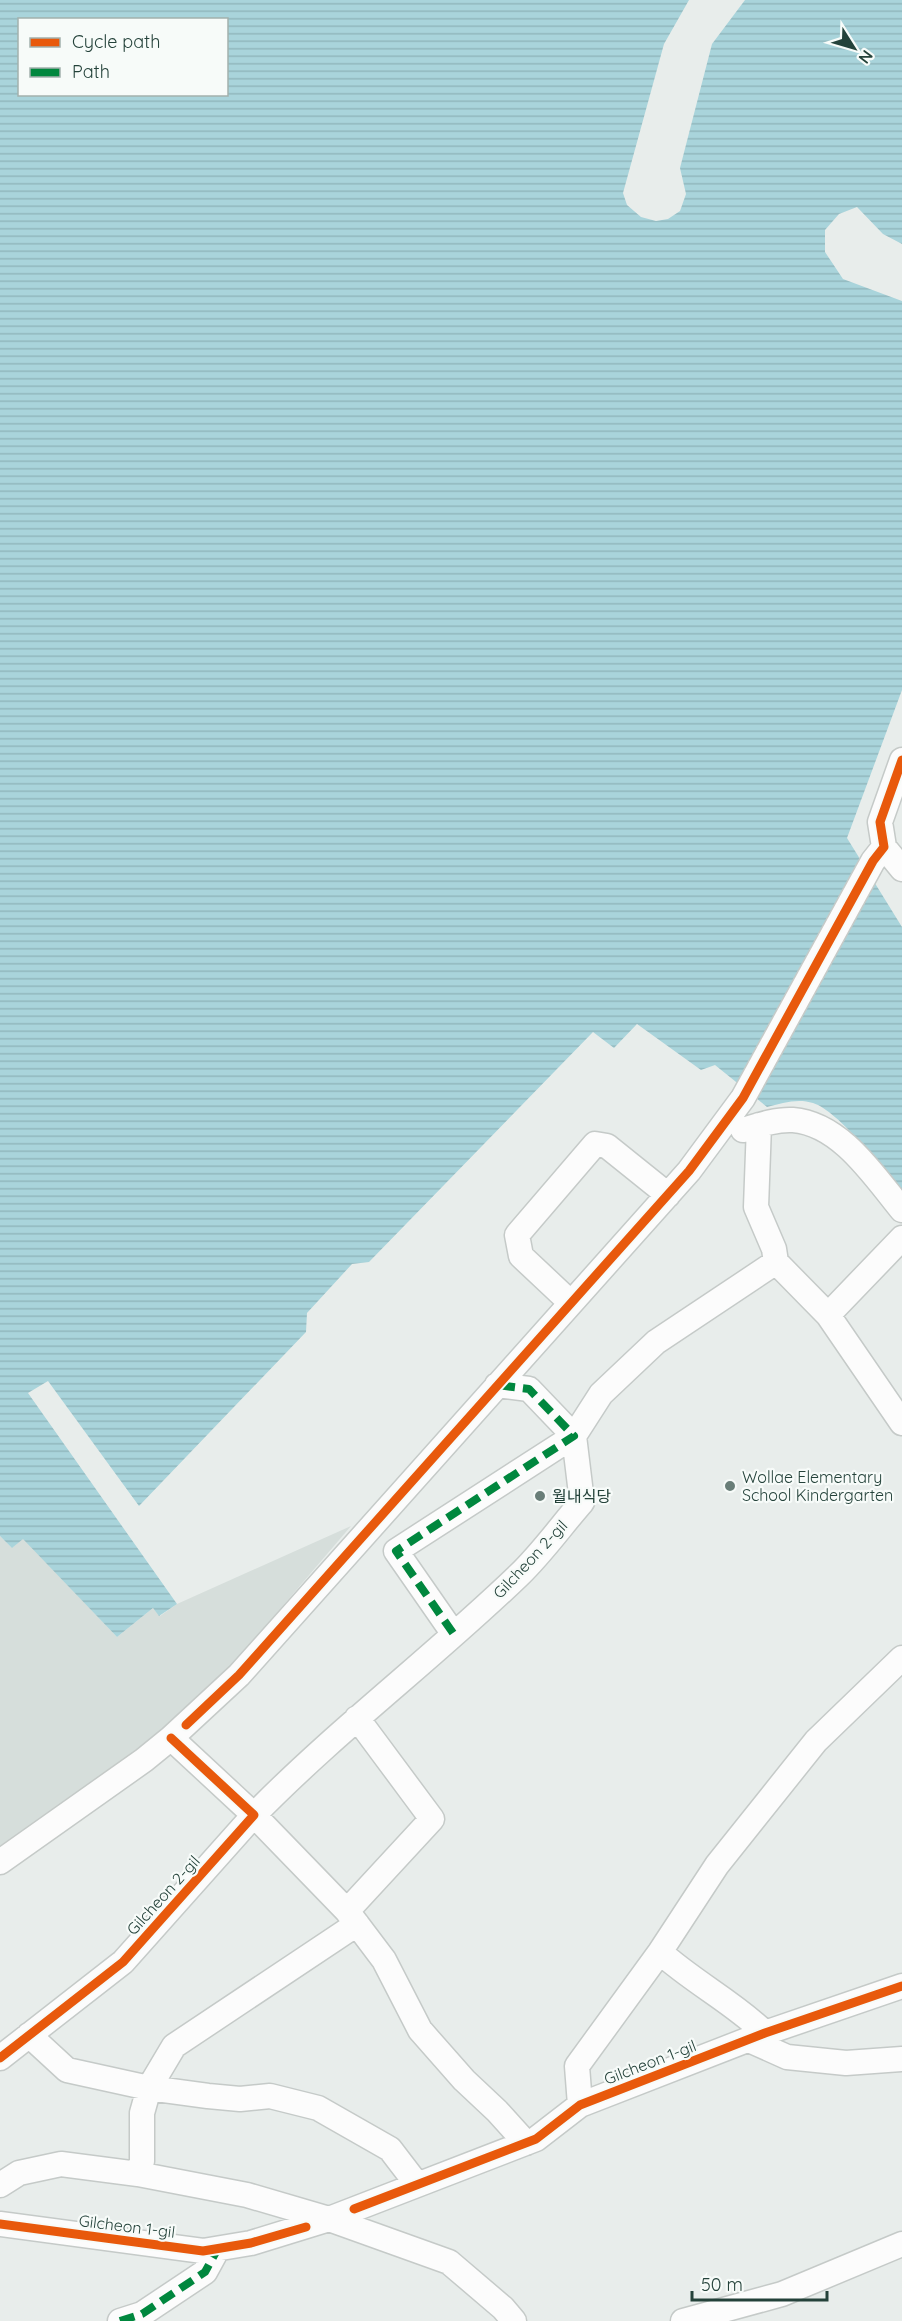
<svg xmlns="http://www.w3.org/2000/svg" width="902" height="2321" font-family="Quicksand,'Noto Sans KR',sans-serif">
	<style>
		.built { fill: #d6dedb }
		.water { fill: url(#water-rules); fill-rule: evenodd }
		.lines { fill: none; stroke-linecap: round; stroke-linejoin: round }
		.minor-casing { stroke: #c5cac8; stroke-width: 27 }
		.minor { stroke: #fcfcfc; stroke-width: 24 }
		.quiet { stroke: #00873e; stroke-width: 8; stroke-dasharray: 15 8; stroke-linecap: butt }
		.cycleway-casing { stroke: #f7fbf9; stroke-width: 13 }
		.cycleway { stroke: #e8590c; stroke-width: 9 }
		.poi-dot { fill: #697e78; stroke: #f7fbf9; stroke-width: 2 }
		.labels { text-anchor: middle; stroke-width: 4.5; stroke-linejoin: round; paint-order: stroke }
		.poi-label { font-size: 16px; fill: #24423a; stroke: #f7fbf9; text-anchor: start }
		.street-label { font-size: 16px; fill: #24423a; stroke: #f7fbf9 }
	</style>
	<defs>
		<pattern id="water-rules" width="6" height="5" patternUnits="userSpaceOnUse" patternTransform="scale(1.5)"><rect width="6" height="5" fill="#a9d4db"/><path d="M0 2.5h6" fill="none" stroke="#91b7bd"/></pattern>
	</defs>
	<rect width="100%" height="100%" fill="#e8edeb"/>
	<path class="built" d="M 351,1526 L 197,1706 L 0,1850 L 0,1536 L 12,1548 L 23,1538 L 117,1637 L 153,1608 L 160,1616 L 177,1604 Z"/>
	<path class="water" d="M 0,0 L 689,0 L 664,44 L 623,193 L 627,205 L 641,217 L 656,221 L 668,219 L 680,211 L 686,194 L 680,168 L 712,44 L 745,0 L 902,0 L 902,244 L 883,234 L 857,207 L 839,214 L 825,230 L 825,252 L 843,279 L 902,301 L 902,690 L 847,838 L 902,927 L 902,1191 C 883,1170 839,1111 813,1103 C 798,1098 782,1103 767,1107 L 715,1065 L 701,1070 L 637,1024 L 614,1048 L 593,1032 L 369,1262 L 352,1264 L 307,1313 L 306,1332 L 139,1506 L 48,1381 L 28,1393 L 177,1604 L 159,1616 L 153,1608 L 117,1637 L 23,1539 L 12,1548 L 0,1536 ZM 20,20 L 226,20 L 226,94 L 20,94 Z"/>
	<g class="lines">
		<g class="minor-casing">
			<path id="minor" d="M 902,760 L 880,822 L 884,847 L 902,869
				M 759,1125 L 756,1207 L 774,1249 L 776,1262 L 828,1315 L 902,1423
				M 743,1130 C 759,1125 777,1119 793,1120 C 841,1124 874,1176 902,1210
				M 571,1303 L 521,1256 L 517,1235 L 595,1144 L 607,1146 L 668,1195
				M 828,1315 L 902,1238
				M 453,1633 L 396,1551 L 574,1436 L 529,1389 L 497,1385
				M 357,1718 L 432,1819 L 347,1911 L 254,1815 C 337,1730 433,1658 519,1575 C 542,1553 561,1526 582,1502 L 574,1436 L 601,1394 L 656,1342 L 776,1262
				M 0,1862 L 144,1760 L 171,1738 L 239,1675 L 689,1171 L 743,1098 L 873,861 L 884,847
				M 347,1911 L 384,1960 L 420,2030 L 464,2080 L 497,2111 L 526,2143
				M 660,1952 C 693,1982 733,2002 765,2033
				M 29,2035 L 67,2070 L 149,2088 L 208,2096 L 240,2099 L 270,2096 L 318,2108 L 390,2149 L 416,2183
				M 749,2040 L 787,2057 L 846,2063 L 902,2059
				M 0,2058 L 123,1962 L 254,1815 L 171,1738
				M 580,2105 L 577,2066 L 660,1952 L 717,1865 L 816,1741 L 902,1658
				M 138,2174 L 142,2161 L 142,2113 L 149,2088 L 174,2046 L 357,1924
				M 0,2185 L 19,2173 L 61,2164 L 138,2174 L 247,2195 L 329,2219 L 449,2262 L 503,2308 L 514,2321
				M 0,2224 L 203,2251 L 251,2243 L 329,2219 L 536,2139 L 580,2105 L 765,2033 L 902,1986
				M 120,2321 L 142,2314 L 205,2272 L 217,2250
				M 683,2321 L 782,2294 L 902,2244"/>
		</g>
		<use href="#minor" class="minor"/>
		<path class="quiet" d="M 453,1633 L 396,1551 L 574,1436 L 529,1389 L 497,1385
			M 120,2321 L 142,2314 L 205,2272 L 217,2250"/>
		<g class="cycleway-casing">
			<path id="cycleway" d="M 186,1725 L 239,1675 L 689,1171 L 743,1098 L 873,861 L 884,847 L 880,822 L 902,760
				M 0,2058 L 123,1962 L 254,1815 L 171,1738
				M 354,2209 L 536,2139 L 580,2105 L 765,2033 L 902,1986
				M 0,2224 L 203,2251 L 251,2243 L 306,2227"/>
		</g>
		<use href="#cycleway" class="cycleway"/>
	</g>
	<g class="poi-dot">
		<circle cx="730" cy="1486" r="6"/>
		<circle cx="540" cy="1496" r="6"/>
	</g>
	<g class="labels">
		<g class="poi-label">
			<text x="742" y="1483">Wollae Elementary<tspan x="742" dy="18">School Kindergarten</tspan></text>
			<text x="552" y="1502">월내식당</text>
		</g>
		<g class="street-label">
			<text transform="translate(530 1559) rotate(-47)" y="6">Gilcheon 2-gil</text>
			<text transform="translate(163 1895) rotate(-48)" y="6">Gilcheon 2-gil</text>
			<text transform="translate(650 2062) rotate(-21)" y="6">Gilcheon 1-gil</text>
			<text transform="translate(127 2226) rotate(7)" y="6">Gilcheon 1-gil</text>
		</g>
	</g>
	<rect x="18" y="18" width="210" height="78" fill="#f7fbf9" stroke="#a3b1ad" stroke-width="1.5"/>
	<rect x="30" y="38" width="30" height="9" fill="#e8590c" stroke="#a3b1ad" stroke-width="1.5"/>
	<text x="72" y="48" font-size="18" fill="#24423a">Cycle path</text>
	<rect x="30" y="68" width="30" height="9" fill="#00873e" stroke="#a3b1ad" stroke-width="1.5"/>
	<text x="72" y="78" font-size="18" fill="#24423a">Path</text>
	<g transform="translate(854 48) rotate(127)" stroke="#f7fbf9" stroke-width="4.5" paint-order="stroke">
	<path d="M0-4.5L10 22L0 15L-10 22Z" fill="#24423a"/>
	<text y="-9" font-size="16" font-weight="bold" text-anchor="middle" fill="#24423a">N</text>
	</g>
	<path d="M692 2291v9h135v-9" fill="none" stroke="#24423a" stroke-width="3"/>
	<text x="701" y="2291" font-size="18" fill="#24423a" stroke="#f7fbf9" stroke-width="4.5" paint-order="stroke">50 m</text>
</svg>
